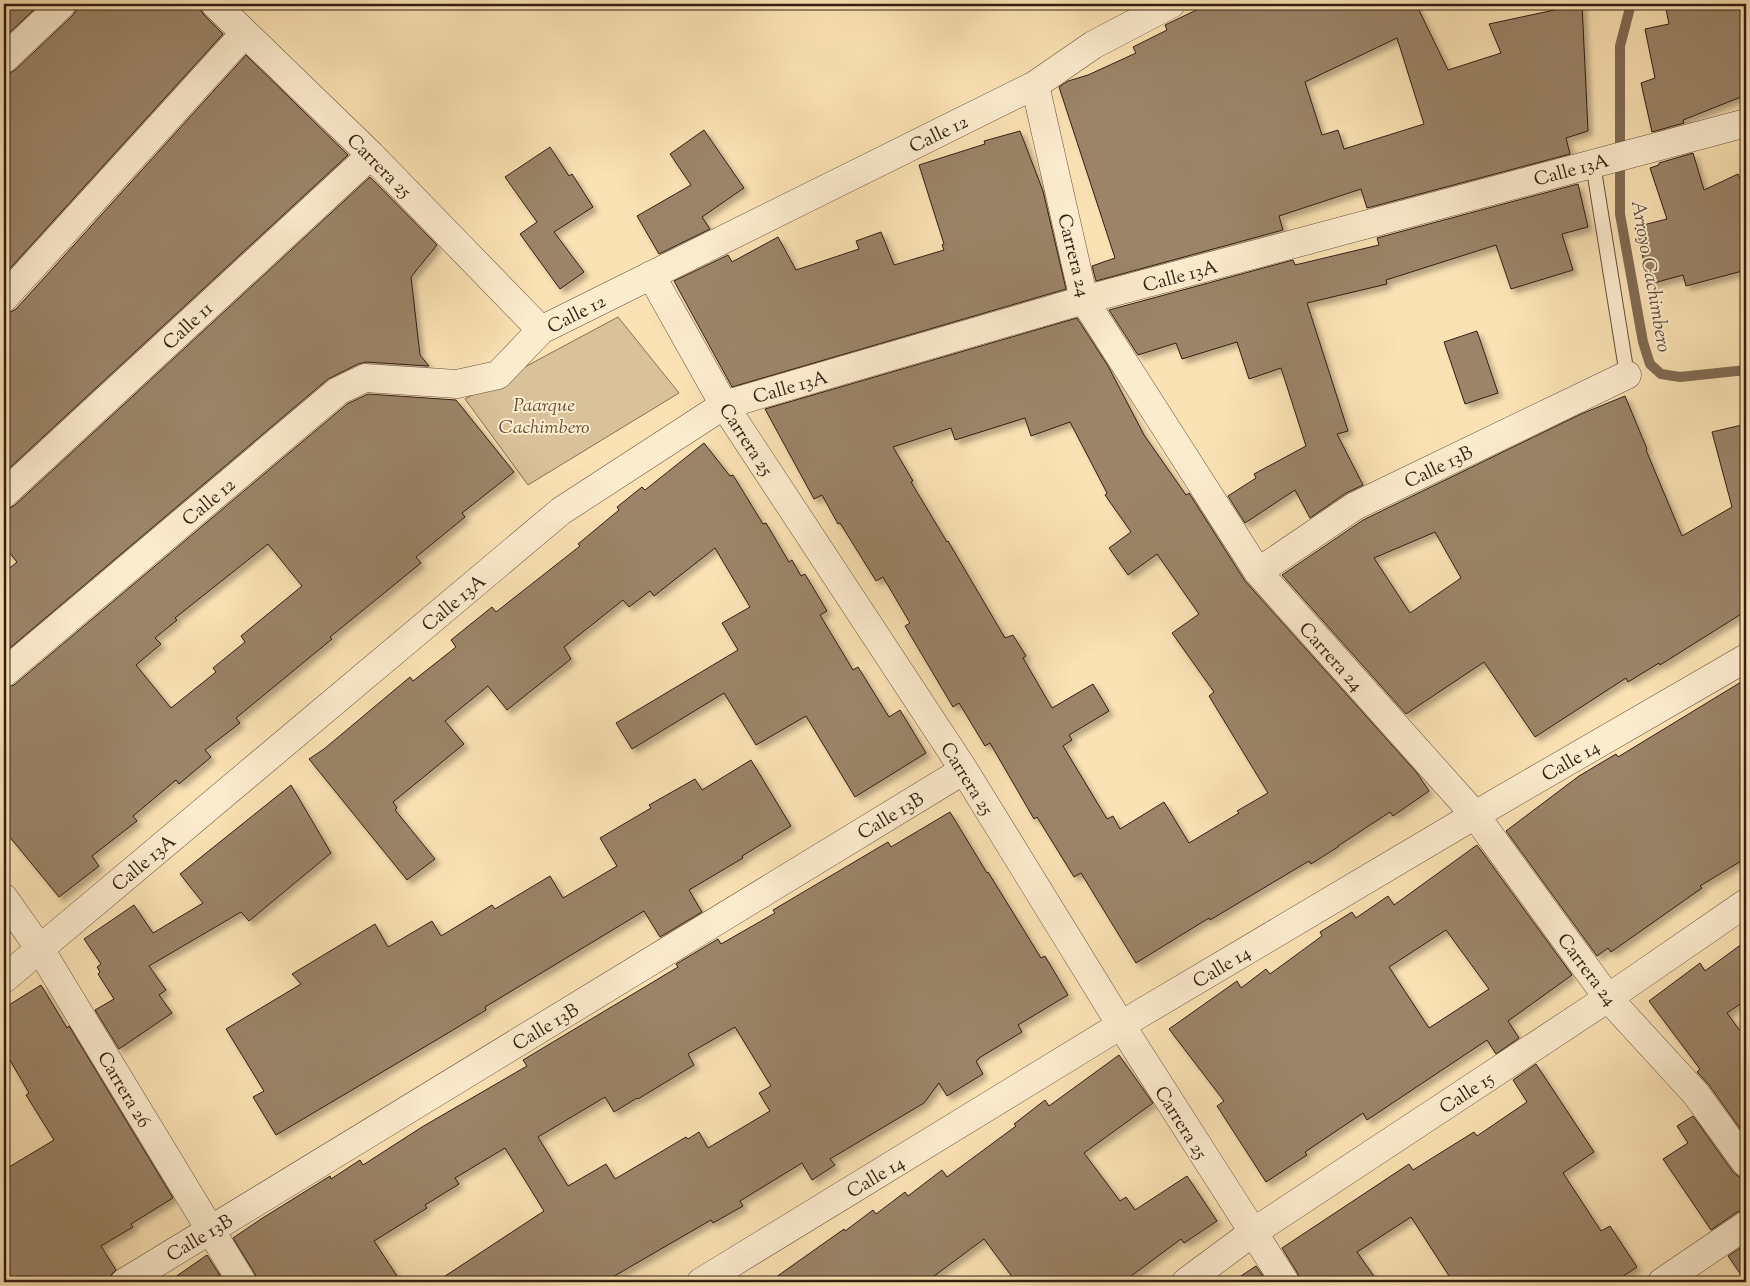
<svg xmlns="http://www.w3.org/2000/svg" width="1750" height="1286" font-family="'Sorts Mill Goudy',serif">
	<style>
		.green { fill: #d9c199; stroke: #867056 }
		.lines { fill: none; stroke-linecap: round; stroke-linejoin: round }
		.stream { stroke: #826b53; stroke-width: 10 }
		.building { fill: #9b8467; stroke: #331e13; fill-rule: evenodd; filter: url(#shadow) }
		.lane-casing { stroke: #654f3b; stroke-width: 16 }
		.street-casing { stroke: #654f3b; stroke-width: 29 }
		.lane { stroke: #fcecce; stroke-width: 14 }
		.street { stroke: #fcecce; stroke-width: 28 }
		.labels { text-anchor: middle; stroke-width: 4; stroke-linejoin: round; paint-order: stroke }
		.street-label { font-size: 19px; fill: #331e13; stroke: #fcecce }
		.park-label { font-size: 19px; font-style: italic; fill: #654f3b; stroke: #fcecce }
		.water-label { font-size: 20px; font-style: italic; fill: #614b38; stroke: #fcecce }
	</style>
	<defs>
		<filter id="shadow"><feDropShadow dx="4.5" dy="4.5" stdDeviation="2.5" flood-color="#0004"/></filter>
	</defs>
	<rect width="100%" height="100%" fill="#fbe2b4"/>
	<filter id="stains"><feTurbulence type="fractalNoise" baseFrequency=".004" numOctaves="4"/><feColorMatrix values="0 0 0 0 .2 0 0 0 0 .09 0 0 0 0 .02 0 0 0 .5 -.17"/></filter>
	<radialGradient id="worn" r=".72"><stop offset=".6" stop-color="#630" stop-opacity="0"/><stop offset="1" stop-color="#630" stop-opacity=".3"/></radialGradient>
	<path class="green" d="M 618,317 L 679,393 L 528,485 L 465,399 Z"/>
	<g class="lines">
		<path class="stream" d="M 1631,4 L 1620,46 L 1620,214 L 1643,342 L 1650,364 L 1661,374 L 1680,377 L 1746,370"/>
	</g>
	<path class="building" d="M 4,4 L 40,4 L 10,32 L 4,26 Z
		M 77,4 L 200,4 L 200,9 L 204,15 L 223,34 L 4,275 L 4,76 L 15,70 L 73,15 L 77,9 Z
		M 1209,4 L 1416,4 L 1448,70 L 1501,53 L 1489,24 L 1582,4 L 1588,131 L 1566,138 L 1570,154 L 1367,208 L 1361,189 L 1279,216 L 1283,230 L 1096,281 L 1092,266 L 1115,258 L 1059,87 L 1068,81 L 1088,75 L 1136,53 L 1133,47 L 1167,30 L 1165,25 ZM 1397,38 L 1424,124 L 1344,149 L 1338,130 L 1322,135 L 1305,82 Z
		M 1665,4 L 1746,4 L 1746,95 L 1683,120 L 1684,123 L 1652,132 L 1641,83 L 1655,78 L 1645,29 L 1669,24 Z
		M 246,55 L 348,155 L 4,473 L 4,313 L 9,313 L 16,309 Z
		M 704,130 L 744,188 L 702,217 L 710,229 L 659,254 L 637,216 L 691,185 L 670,154 Z
		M 1020,131 L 1043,191 L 1066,289 L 732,387 L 674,281 L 728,255 L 732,262 L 778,237 L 796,270 L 859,249 L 856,241 L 881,232 L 894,265 L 944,250 L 942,245 L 944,244 L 919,165 L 985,144 L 984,141 Z
		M 550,147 L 569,176 L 572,174 L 593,207 L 554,232 L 584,272 L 560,289 L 520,234 L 537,222 L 505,177 Z
		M 1693,153 L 1704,190 L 1738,174 L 1746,191 L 1746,270 L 1686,286 L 1683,275 L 1650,284 L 1635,227 L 1667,219 L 1650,168 L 1659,165 L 1659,163 Z
		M 370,177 L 437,245 L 411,277 L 420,355 L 429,366 L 366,362 L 358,364 L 328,379 L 4,653 L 4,573 L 17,562 L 4,546 L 4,509 L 8,509 L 15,505 Z
		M 1578,184 L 1588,227 L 1562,234 L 1573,270 L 1511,289 L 1496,245 L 1386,280 L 1387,284 L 1307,303 L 1348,431 L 1337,434 L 1363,485 L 1346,493 L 1310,518 L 1295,490 L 1245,523 L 1228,496 L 1256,478 L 1254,474 L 1306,446 L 1281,368 L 1249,379 L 1237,342 L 1182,359 L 1176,343 L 1138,355 L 1109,310 L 1293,260 L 1295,265 L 1379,245 L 1377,238 Z
		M 1077,318 L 1108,366 L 1144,435 L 1186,495 L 1189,493 L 1245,581 L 1417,773 L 1429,791 L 1393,816 L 1390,812 L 1338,846 L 1338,847 L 1311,864 L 1309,861 L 1210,920 L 1209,918 L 1136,963 L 1081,873 L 1074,877 L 1037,817 L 1034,819 L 990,743 L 985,746 L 959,703 L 953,707 L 905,626 L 910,623 L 883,577 L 876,581 L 840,523 L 838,524 L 822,495 L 814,499 L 765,409 ZM 1025,418 L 1031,436 L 1070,422 L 1107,493 L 1105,495 L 1131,532 L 1109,548 L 1128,575 L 1157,554 L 1199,614 L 1172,633 L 1214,692 L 1209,696 L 1268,793 L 1237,811 L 1239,813 L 1189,843 L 1164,802 L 1120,829 L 1113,816 L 1107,819 L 1063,746 L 1072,740 L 1069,735 L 1109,711 L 1093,684 L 1052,708 L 1023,658 L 1026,656 L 1013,635 L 1005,638 L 948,541 L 947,542 L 911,482 L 913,481 L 893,447 L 951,428 L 955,440 Z
		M 1477,331 L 1498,393 L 1465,404 L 1444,342 Z
		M 368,394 L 456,400 L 514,472 L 462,513 L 465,517 L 416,557 L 421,563 L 330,637 L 332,639 L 236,718 L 240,723 L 205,750 L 211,757 L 179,784 L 176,780 L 133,816 L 137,821 L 92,856 L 99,866 L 59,897 L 4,830 L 4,688 L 14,685 L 347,404 ZM 268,544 L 302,586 L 241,636 L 245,642 L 213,668 L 216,672 L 171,708 L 136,665 L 161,644 L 155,638 L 177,620 L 175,618 Z
		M 1625,396 L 1647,449 L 1646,450 L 1682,536 L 1732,507 L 1712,432 L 1746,424 L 1746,611 L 1660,665 L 1659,663 L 1628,682 L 1626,678 L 1535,737 L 1484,662 L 1406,714 L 1282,575 L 1363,520 L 1581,414 ZM 1435,532 L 1461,578 L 1410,613 L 1374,558 Z
		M 704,443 L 730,476 L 733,475 L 763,524 L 766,523 L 789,562 L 792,560 L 801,576 L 805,574 L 827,611 L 820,615 L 853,670 L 858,667 L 889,717 L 900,710 L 926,753 L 855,797 L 806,716 L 756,745 L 724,693 L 632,749 L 616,723 L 738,650 L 722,623 L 750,607 L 715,548 L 654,596 L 650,591 L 629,607 L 623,600 L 564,647 L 571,659 L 507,710 L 488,686 L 445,721 L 464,744 L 393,802 L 397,808 L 395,810 L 435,859 L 407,880 L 309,759 L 324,749 L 410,677 L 413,681 L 456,647 L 451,640 L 492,607 L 496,612 L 580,546 L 578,544 L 619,510 L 617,507 L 642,487 L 645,490 Z
		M 1746,679 L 1746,858 L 1700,886 L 1702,888 L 1611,952 L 1608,948 L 1597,956 L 1506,831 L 1579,776 L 1616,754 L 1618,757 Z
		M 751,760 L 791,826 L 742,856 L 743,858 L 689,890 L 702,912 L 660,937 L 644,911 L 485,1007 L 486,1010 L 443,1036 L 276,1135 L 253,1097 L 264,1091 L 226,1029 L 301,984 L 292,974 L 375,924 L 388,947 L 432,921 L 441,936 L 492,905 L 495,909 L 550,876 L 563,898 L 617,866 L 600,838 L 651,808 L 649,805 L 695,779 L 702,790 Z
		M 291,785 L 331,853 L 249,921 L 241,912 L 149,966 L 166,990 L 159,995 L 172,1013 L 119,1049 L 95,1010 L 114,999 L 98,974 L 100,972 L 97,967 L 101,964 L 84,939 L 134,905 L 153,933 L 203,903 L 180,874 Z
		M 950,812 L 987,873 L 988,872 L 1041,958 L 1045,956 L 1068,995 L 1018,1025 L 1022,1032 L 979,1058 L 979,1059 L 976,1061 L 983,1074 L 947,1096 L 939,1083 L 924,1103 L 830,1159 L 835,1165 L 812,1180 L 802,1163 L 740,1201 L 743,1206 L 713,1223 L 711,1220 L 604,1282 L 436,1282 L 544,1211 L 505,1148 L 455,1178 L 459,1184 L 425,1205 L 427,1208 L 374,1241 L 401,1282 L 258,1282 L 255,1274 L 233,1238 L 261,1219 L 330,1176 L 331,1179 L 360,1160 L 363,1165 L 422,1127 L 527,1066 L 523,1060 L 678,967 L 676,964 L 718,939 L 721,944 L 775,913 L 773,910 L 888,842 L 891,847 ZM 735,1027 L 771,1086 L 759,1093 L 770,1111 L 708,1148 L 699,1132 L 688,1139 L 686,1137 L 615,1179 L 606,1164 L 568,1186 L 538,1137 L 605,1097 L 614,1112 L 637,1098 L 638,1099 L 694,1065 L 688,1054 Z
		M 1477,845 L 1572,975 L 1508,1021 L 1519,1038 L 1496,1054 L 1487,1040 L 1367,1120 L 1363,1113 L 1305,1152 L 1307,1155 L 1266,1182 L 1217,1106 L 1224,1101 L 1169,1029 L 1237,981 L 1241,988 L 1266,969 L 1270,974 L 1322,936 L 1320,932 L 1352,912 L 1356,918 L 1388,896 L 1394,905 ZM 1446,930 L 1489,989 L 1429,1028 L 1389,967 Z
		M 1746,941 L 1746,1000 L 1727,1013 L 1746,1039 L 1746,1137 L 1709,1085 L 1697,1072 L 1700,1069 L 1649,1001 L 1700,963 L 1705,971 Z
		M 41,985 L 67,1028 L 69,1026 L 173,1198 L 131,1224 L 133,1227 L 101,1246 L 116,1270 L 111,1275 L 109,1282 L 4,1282 L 4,1170 L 54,1140 L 26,1095 L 29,1093 L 4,1050 L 4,1008 Z
		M 1119,1055 L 1153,1103 L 1084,1153 L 1120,1201 L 1126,1197 L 1135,1210 L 1187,1176 L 1217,1221 L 1184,1243 L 1181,1239 L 1123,1282 L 1016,1282 L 984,1239 L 926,1282 L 769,1282 L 844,1229 L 845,1231 L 873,1210 L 876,1214 L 905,1192 L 908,1196 L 942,1170 L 947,1177 L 1016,1126 L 1014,1124 L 1045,1100 L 1049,1106 Z
		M 1536,1064 L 1594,1152 L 1563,1173 L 1601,1231 L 1610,1226 L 1637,1267 L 1614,1282 L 1453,1282 L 1411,1217 L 1357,1252 L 1378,1282 L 1300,1282 L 1298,1274 L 1282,1248 L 1409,1164 L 1413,1170 L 1474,1132 L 1477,1136 L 1527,1102 L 1513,1080 Z
		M 1693,1116 L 1733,1172 L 1739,1177 L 1746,1178 L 1746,1210 L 1737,1212 L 1711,1230 L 1663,1159 L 1688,1143 L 1677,1126 Z
		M 1746,1244 L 1746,1282 L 1728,1256 Z
		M 207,1255 L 224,1282 L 168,1282 Z
		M 1256,1266 L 1267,1282 L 1232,1282 Z"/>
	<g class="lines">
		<g class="lane-casing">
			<path id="lane" d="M 1593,164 L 1627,375"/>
		</g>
		<g class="street-casing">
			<path id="street" d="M 215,4 L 371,155 L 541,330
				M 4,59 L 62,4
				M 1035,85 L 1084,300 L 1258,572 L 1475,815 L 1608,998 L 1696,1094 L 1746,1163
				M 651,275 L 724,405 L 964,770 L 1121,1025 L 1285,1282
				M 4,298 L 245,33
				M 4,494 L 371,155
				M 1258,572 L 1355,506 L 1627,375
				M 4,673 L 338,391 L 365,378 L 457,384 L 498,375 L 541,330 L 1035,85 L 1093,45 L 1171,4
				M 4,898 L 40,949 L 242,1282
				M 4,979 L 561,511 L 724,405 L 1084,300 L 1746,123
				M 125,1282 L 964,770
				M 701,1282 L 1121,1025 L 1475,815 L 1746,658
				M 1186,1282 L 1252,1233 L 1608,998 L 1746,903
				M 1662,1282 L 1746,1225"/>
		</g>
		<use href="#lane" class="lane"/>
		<use href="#street" class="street"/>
	</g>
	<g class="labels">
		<g class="street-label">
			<text transform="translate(938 133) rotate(-26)" y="7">Calle 12</text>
			<text transform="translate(380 165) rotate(45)" y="7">Carrera 25</text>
			<text transform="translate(1571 169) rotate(-15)" y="7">Calle 13A</text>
			<text transform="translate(1075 255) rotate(76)" y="7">Carrera 24</text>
			<text transform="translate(1180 275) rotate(-15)" y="7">Calle 13A</text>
			<text transform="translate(576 313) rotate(-27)" y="7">Calle 12</text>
			<text transform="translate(187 325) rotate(-43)" y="7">Calle 11</text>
			<text transform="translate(790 386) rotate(-16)" y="7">Calle 13A</text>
			<text transform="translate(747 439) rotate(57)" y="7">Carrera 25</text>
			<text transform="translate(1438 466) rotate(-26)" y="7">Calle 13B</text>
			<text transform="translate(208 501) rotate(-40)" y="7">Calle 12</text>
			<text transform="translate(453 602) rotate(-40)" y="7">Calle 13A</text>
			<text transform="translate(1332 656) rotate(48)" y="7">Carrera 24</text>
			<text transform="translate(1570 760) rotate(-30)" y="7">Calle 14</text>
			<text transform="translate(968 778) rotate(58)" y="7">Carrera 25</text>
			<text transform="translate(890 815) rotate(-31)" y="7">Calle 13B</text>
			<text transform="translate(143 862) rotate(-40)" y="7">Calle 13A</text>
			<text transform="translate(1221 966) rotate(-31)" y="7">Calle 14</text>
			<text transform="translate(1588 969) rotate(53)" y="7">Carrera 24</text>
			<text transform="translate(545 1026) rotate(-31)" y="7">Calle 13B</text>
			<text transform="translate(125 1089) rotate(59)" y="7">Carrera 26</text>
			<text transform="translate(1466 1092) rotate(-33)" y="7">Calle 15</text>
			<text transform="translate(1182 1122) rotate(58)" y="7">Carrera 25</text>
			<text transform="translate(875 1176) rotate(-31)" y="7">Calle 14</text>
			<text transform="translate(199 1237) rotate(-31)" y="7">Calle 13B</text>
		</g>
		<g class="park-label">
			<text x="544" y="411">Paarque<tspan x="544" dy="22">Cachimbero</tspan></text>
		</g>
		<g class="water-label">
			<text transform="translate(1652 276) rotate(80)" y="7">Arroyo Cachimbero</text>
		</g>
	</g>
	<rect width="1750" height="1286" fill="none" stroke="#fbe2b4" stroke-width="20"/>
	<rect x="5" y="5" width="1740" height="1276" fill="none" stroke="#331e13" stroke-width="2.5"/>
	<rect x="10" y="10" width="1730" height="1266" fill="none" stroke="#331e13"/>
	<rect width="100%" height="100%" filter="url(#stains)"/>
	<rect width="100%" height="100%" fill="url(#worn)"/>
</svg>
